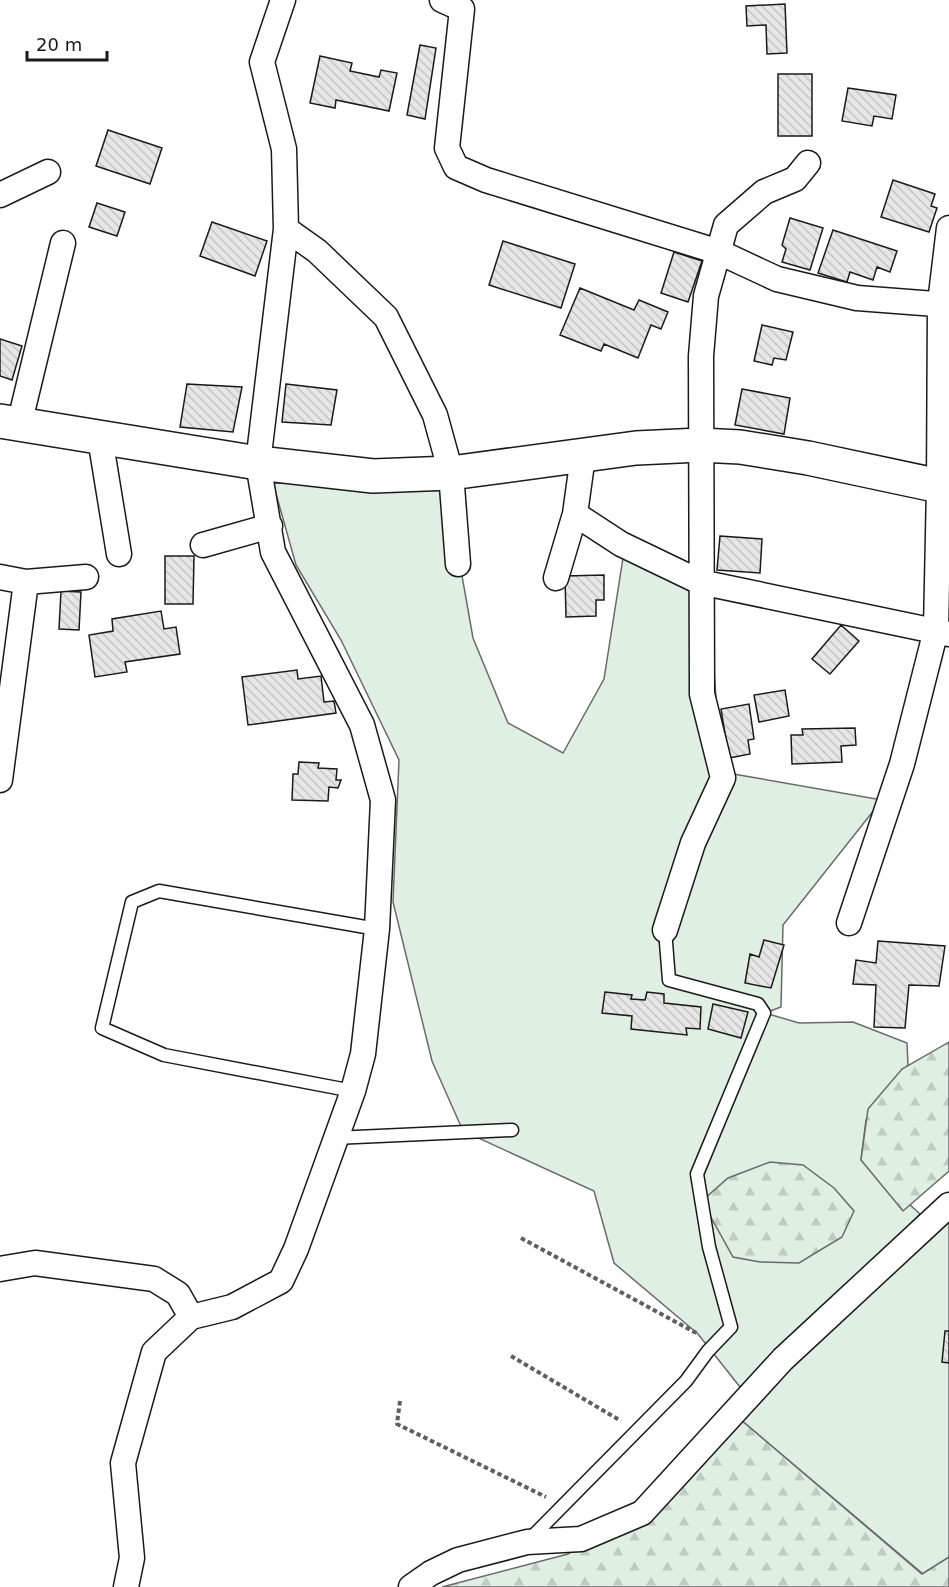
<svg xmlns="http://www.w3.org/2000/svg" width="949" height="1587" font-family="'DejaVu Sans',sans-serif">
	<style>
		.grass { fill: #e0efe3; stroke: #6a6a6a; stroke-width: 1.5 }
		.forest { fill: url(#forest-firs); stroke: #6a6a6a; stroke-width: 1.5 }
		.building { fill: url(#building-back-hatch); stroke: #1a1a1a; stroke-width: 1.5 }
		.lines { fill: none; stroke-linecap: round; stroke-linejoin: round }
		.lane-casing { stroke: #1a1a1a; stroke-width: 15 }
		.street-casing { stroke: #1a1a1a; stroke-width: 27 }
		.secondary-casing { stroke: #1a1a1a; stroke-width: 36 }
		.path { stroke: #5f5f5f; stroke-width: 4; stroke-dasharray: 4.5 3; stroke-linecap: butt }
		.lane { stroke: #fff; stroke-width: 12 }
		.street { stroke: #fff; stroke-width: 24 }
		.secondary { stroke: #fff; stroke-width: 33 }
	</style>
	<defs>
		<pattern id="forest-firs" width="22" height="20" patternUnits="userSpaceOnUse" patternTransform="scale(1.5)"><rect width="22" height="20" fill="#e0efe3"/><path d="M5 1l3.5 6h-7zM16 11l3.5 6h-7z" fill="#c0ccc2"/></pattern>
		<pattern id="building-back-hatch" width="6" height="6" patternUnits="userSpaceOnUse" patternTransform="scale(1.5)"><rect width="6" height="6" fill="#e6e6e6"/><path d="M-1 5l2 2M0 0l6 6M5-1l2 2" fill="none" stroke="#c5c5c5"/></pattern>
	</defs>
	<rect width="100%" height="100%" fill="#fff"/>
	<path class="grass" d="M 273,483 L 446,485 L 473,638 L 508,723 L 563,753 L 604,679 L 623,558 L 707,584 L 722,772 L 882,800 L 783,925 L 781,1007 L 765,1013 L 799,1023 L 853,1022 L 907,1043 L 908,1065 L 866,1120 L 861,1160 L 920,1214 L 748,1397 L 698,1334 L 614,1263 L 594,1191 L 463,1131 L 432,1061 L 393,902 L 399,760 L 341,640 L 296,565 Z
		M 949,1206 L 949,1558 L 923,1574 L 741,1420 Z"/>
	<path class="forest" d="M 949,1042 L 949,1171 L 903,1211 L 861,1160 L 868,1109 L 902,1069 Z
		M 770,1162 L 803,1165 L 834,1188 L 854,1211 L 842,1237 L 799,1263 L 760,1262 L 733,1257 L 702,1201 L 728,1178 Z
		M 741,1420 L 922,1574 L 949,1557 L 949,1587 L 442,1587 L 568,1554 Z"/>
	<path class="building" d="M 785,4 L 787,53 L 767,54 L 766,25 L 747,26 L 746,6 Z
		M 420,45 L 436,48 L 425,119 L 407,115 Z
		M 320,56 L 352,63 L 350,71 L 379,77 L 381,70 L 397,73 L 389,111 L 336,100 L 335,108 L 310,103 Z
		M 778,74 L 812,74 L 812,136 L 778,136 Z
		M 848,88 L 896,95 L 892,119 L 874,116 L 872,126 L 842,121 Z
		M 108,130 L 162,148 L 150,184 L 96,166 Z
		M 893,180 L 935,194 L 931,206 L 937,208 L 929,232 L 881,217 Z
		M 97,203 L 125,212 L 117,236 L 89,227 Z
		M 790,218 L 823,228 L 810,270 L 782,262 L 786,249 L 782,245 Z
		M 212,222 L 267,241 L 255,276 L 200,256 Z
		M 833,230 L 897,251 L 890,272 L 877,267 L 873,280 L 850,272 L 847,282 L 818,273 Z
		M 503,241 L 575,264 L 561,308 L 489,285 Z
		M 674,252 L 702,261 L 688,302 L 661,293 Z
		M 580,288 L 634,310 L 639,300 L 668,312 L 661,329 L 651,325 L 638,358 L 604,344 L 601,351 L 560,335 Z
		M 762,325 L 793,332 L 786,360 L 774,358 L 772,365 L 754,361 Z
		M 0,339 L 22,346 L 12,380 L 0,376 Z
		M 187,384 L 242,387 L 233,432 L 180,427 Z
		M 286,384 L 337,390 L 331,425 L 282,422 Z
		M 742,389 L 790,398 L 784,434 L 735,425 Z
		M 720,536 L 762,539 L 760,573 L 717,570 Z
		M 165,556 L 194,556 L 193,604 L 165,604 Z
		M 604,575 L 604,600 L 596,600 L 596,616 L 566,617 L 565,576 Z
		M 61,591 L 81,592 L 79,630 L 59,629 Z
		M 161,611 L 164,629 L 176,627 L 180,654 L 125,662 L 127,672 L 95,677 L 89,635 L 113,631 L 112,619 Z
		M 841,625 L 859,641 L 830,674 L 812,659 Z
		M 297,670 L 298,679 L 321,676 L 324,702 L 334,701 L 336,713 L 248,725 L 242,677 Z
		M 785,690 L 789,716 L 759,722 L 754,695 Z
		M 749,704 L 754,739 L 748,740 L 750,754 L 729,758 L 721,709 Z
		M 855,728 L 856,745 L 841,746 L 842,762 L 792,764 L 791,735 L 803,735 L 802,729 Z
		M 299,762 L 319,763 L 318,768 L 337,769 L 336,780 L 341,780 L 338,788 L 329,787 L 328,801 L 292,800 L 293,774 L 298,774 Z
		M 764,940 L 784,945 L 771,988 L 745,983 L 750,954 L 759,957 Z
		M 878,941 L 945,946 L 939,986 L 909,985 L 905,1028 L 874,1027 L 876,985 L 853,984 L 856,960 L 876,963 Z
		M 605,992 L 632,995 L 631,999 L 645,1000 L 647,992 L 664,994 L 664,1003 L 701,1007 L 700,1029 L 686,1028 L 687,1035 L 631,1029 L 632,1016 L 602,1013 Z
		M 713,1004 L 748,1012 L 741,1038 L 708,1029 Z
		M 945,1331 L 949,1331 L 949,1363 L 942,1362 Z"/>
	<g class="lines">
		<g class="lane-casing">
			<path id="lane" d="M 353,1091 L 164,1055 L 102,1028 L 132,902 L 159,891 L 377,929
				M 334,1138 L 512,1130
				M 528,1541 L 686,1381 L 708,1351 L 731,1327 L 709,1247 L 697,1174 L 764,1013 L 758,1004 L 669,980 L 665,930"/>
		</g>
		<g class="street-casing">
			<path id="street" d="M 442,0 L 462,9 L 447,148 L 456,167 L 486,180 L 719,252 L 777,279 L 857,298 L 949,305
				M 0,195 L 48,172
				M 286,229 L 317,251 L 386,317 L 435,415 L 451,473 L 458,564
				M 19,425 L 63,243
				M 100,438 L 119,554
				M 583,456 L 575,514 L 621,544 L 700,582 L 949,634
				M 203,545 L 270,526
				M 0,577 L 26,582 L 0,780
				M 556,578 L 575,514
				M 26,582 L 86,577
				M 849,923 L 902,764 L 936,630 L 939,487 L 940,303 L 949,228
				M 665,930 L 693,843 L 723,778 L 702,694 L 701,356 L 706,296 L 726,225 L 764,192 L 795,179 L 808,163
				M 0,1269 L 35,1263 L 154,1279 L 178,1294 L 191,1317
				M 126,1587 L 132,1558 L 123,1463 L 154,1352 L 191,1317 L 232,1307 L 281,1281 L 296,1249 L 353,1091 L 363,1054 L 377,929 L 383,800 L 362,725 L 273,552 L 258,463 L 286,229 L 284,149 L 262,62 L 283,0
				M 411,1587 L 431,1573 L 458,1560 L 527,1542 L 581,1539 L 642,1513 L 783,1359 L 949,1205"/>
		</g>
		<g class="secondary-casing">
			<path id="secondary" d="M 0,421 L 258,463 L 373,476 L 451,473 L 636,448 L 700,445 L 740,447 L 808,458 L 949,488"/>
		</g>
		<path class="path" d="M 521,1238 L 698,1334
			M 511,1356 L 621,1421
			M 400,1401 L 397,1424 L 546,1497"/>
		<use href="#lane" class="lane"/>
		<use href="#street" class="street"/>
		<use href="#secondary" class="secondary"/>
	</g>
	<path d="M27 51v9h80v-9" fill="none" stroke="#1a1a1a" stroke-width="3"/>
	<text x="36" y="51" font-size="18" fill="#1a1a1a" stroke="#ffffff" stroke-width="4.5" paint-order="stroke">20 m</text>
</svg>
